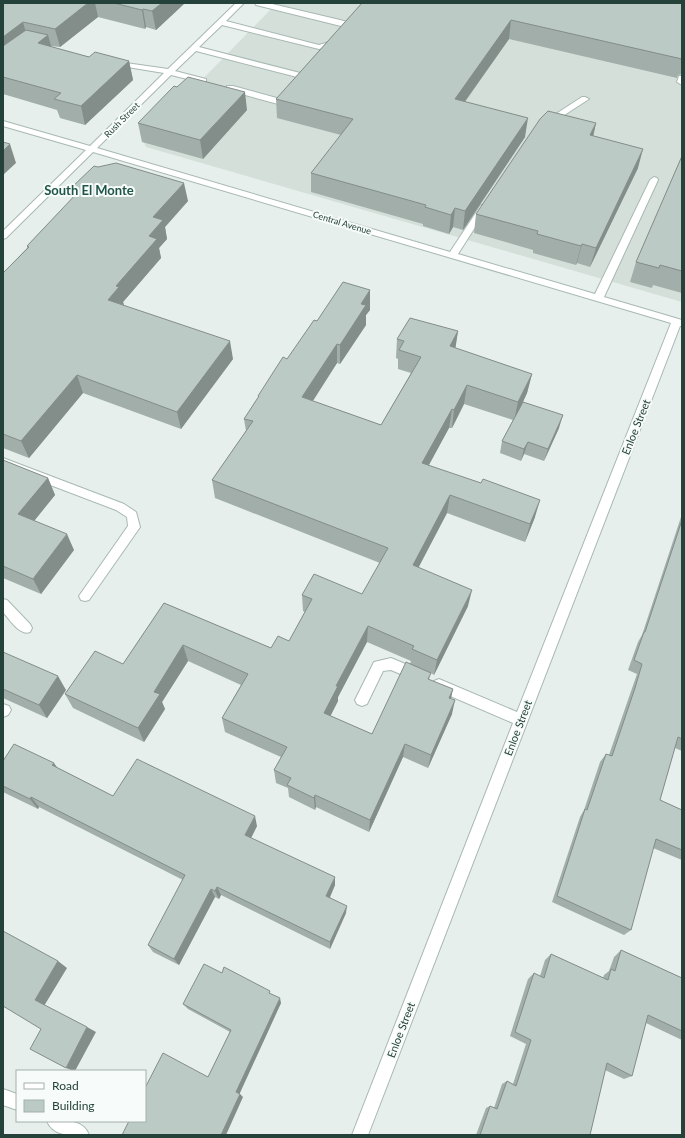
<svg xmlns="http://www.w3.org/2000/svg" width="685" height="1138" font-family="Lato,sans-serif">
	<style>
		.built { fill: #d4dfda }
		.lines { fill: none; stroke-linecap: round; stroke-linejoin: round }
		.minor-casing { stroke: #a8b8b2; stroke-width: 2 }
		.minor { fill: #fff; fill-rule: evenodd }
		.wall { fill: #a1aea9; fill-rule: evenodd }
		.shaded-wall { fill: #838d89 }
		.building { fill: #bbcac4; stroke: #838d89 }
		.labels { text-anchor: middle; stroke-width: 4; stroke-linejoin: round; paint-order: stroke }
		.far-street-label { font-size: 9px; fill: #24423a; stroke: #f7fbf9 }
		.street-label { font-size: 11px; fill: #24423a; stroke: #f7fbf9 }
		.far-district-label { font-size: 13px; font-weight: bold; fill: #1f5548; stroke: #f7fbf9 }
	</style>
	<rect width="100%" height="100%" fill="#e6efeb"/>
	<path class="built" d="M 277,3 L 682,3 L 682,302 L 146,147 L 143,140 Z"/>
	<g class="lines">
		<g class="minor-casing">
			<path id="minor" d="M 236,3 L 244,3 L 226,21 L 319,45 L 329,42 L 343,28 L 341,26 L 256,5 L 255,3 L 268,3 L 340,20 L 347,22 L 351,28 L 335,46 L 319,49 L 222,25 L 199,47 L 308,75 L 309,77 L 305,79 L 196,51 L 175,71 L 206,79 L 206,83 L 203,83 L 171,75 L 97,148 L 450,252 L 481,205 L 487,205 L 488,207 L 458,254 L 595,294 L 650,180 L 654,177 L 657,178 L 658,180 L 604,297 L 682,320 L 682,326 L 680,326 L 368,1135 L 352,1135 L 513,723 L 434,689 L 433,685 L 434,681 L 439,679 L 517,712 L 671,323 L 93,152 L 6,238 L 3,239 L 3,231 L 86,150 L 3,126 L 3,121 L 90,146 L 164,73 L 115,65 L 111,63 L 112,61 L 168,69 Z
				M 679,76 L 682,76 L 682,85 L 677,82 Z
				M 227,86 L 233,86 L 284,100 L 285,102 L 281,104 L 278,104 L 227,90 Z
				M 582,97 L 585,97 L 589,99 L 549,125 L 546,125 L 542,123 Z
				M 3,458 L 124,504 L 136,512 L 140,527 L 138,530 L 89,600 L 85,601 L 81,600 L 79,596 L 128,526 L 127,517 L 116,510 L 3,467 Z
				M 3,599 L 7,600 L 30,624 L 32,628 L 30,632 C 20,636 10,620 3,612 Z
				M 391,658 L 422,671 L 423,675 L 422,679 L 417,681 L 391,670 L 383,671 L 367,704 L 362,706 L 357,704 L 355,700 L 374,662 Z
				M 3,704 L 9,706 L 11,710 L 8,715 L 3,717 Z
				M 3,1089 L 17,1094 L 17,1110 L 3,1105 Z
				M 47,1121 C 62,1121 83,1118 89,1135 C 74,1135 54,1138 47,1121 Z"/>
		</g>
		<use href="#minor" class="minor"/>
	</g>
	<path class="wall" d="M 3,3 L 185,3 L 156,30 L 146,27 L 145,29 L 98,17 L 60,47 L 51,46 L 51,47 L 89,57 L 129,61 L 133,80 L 85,125 L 60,118 L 57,110 L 3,94 Z
		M 362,3 L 682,3 L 682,74 L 678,75 L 677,78 L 509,39 L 465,102 L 525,137 L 463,230 L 453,227 L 449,234 L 423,226 L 423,224 L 311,192 L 311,173 L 341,135 L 277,118 L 276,99 Z
		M 247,110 L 203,159 L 142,142 L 138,123 Z
		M 596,123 L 593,136 L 638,168 L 590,267 L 577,263 L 576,265 L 533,253 L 533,250 L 474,233 L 476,214 Z
		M 682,156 L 682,293 L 653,285 L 652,288 L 630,282 L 636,262 Z
		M 71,188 L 188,201 L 165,227 L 167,239 L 159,248 L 161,258 L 123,302 L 124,305 L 233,359 L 181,429 L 83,393 L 29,458 L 3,448 L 3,273 L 27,248 L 27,246 L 74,197 Z
		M 370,290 L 370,310 L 366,315 L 366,325 L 340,364 L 337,363 L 313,401 L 381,425 L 411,373 L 398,369 L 398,359 L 396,358 L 397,339 L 458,331 L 455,348 L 532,374 L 527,393 L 523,402 L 559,428 L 544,461 L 524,454 L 521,461 L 500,453 L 502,441 L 513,420 L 464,404 L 452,428 L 449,428 L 429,465 L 535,517 L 525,542 L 447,513 L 418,567 L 468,606 L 434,675 L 431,673 L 429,679 L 451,699 L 452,714 L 428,768 L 403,757 L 369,832 L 316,807 L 315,810 L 289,797 L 288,788 L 276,783 L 274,770 L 281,757 L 225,732 L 222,718 L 241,685 L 188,661 L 162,702 L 165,709 L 144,742 L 73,708 L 65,694 L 123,664 L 164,603 L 271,648 L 289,641 L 305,612 L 303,611 L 302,595 L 362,594 L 380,563 L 215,498 L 212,480 L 246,431 L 244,419 L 258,398 L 258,396 L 317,321 ZM 367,642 L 411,661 L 410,664 L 372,734 L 330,716 L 338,701 L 338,697 Z
		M 3,460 L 48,478 L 55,495 L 34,521 L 74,550 L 41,594 L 3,578 Z
		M 682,514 L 682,751 L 675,748 L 660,800 L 682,810 L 682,860 L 653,848 L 631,930 L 624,935 L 552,902 L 580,817 L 584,810 L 600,762 L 606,754 L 609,755 L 629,697 L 637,674 L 628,670 L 638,642 L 642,635 Z
		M 3,652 L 66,690 L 47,718 L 3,698 Z
		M 3,761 L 58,768 L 113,796 L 257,826 L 251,838 L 335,885 L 330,897 L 346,913 L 330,949 L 221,895 L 219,899 L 215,897 L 179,965 L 153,952 L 148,945 L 183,880 L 39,807 L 38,809 L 3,792 Z
		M 621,950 L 682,978 L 682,1040 L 646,1023 L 632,1076 L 624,1079 L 605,1070 L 590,1135 L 476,1135 L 486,1108 L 490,1106 L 494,1108 L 502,1084 L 507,1081 L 513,1084 L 526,1044 L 510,1036 L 528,979 L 534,973 L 540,976 L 545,960 L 551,954 L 603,978 L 604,975 L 609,971 L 614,957 Z
		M 222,973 L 271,994 L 281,1003 L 239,1094 L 243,1097 L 208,1077 L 230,1032 L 188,1009 L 183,1004 Z"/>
	<path class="shaded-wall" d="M 88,3 L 95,3 L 98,17 L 60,47 L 55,29 Z
		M 162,3 L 185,3 L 156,30 L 152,11 Z
		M 143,9 L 146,27 L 145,29 L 142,10 Z
		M 511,20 L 509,39 L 453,118 L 455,99 Z
		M 23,22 L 28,41 L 3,60 L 3,37 Z
		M 48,35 L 53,53 L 38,43 Z
		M 129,61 L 133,80 L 85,125 L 81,106 Z
		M 245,92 L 247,110 L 203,159 L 200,140 Z
		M 528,118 L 525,137 L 463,230 L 465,211 Z
		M 596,123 L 592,142 L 590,135 Z
		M 10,144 L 16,163 L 3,175 L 3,151 Z
		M 643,149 L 638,168 L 590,267 L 596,248 Z
		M 184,183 L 188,201 L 165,227 L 167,239 L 159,248 L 161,258 L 123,302 L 124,305 L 108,300 L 153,217 Z
		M 455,208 L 453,227 L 449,234 L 451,215 Z
		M 582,244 L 577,263 L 576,265 L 581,246 Z
		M 370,290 L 370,310 L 366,315 L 366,325 L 340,364 L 340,345 L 361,304 Z
		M 458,331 L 455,351 L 450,346 Z
		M 230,341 L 233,359 L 181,429 L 177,412 Z
		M 337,344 L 337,363 L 303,416 L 302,397 Z
		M 532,374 L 527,393 L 514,421 L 518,402 Z
		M 77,375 L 83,393 L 29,458 L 21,441 Z
		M 467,385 L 464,404 L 452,428 L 454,410 Z
		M 452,409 L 449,428 L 420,481 L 422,463 Z
		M 563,415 L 559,428 L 544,461 L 548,449 Z
		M 528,442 L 524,454 L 521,461 L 524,449 Z
		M 48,478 L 55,495 L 26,531 L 18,514 Z
		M 450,495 L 447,513 L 411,582 L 413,565 Z
		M 540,500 L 535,517 L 525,542 L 530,524 Z
		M 67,534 L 74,550 L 41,594 L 33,579 Z
		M 472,590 L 468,606 L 434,675 L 437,660 Z
		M 368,626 L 367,642 L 338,697 L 338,701 L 325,727 L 324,713 L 336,686 Z
		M 183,645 L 188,661 L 162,702 L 165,709 L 144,742 L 138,728 L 154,692 Z
		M 58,676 L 66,690 L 47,718 L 39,705 Z
		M 453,689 L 450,704 L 449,698 Z
		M 455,700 L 452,714 L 428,768 L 431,755 Z
		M 405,744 L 403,757 L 369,832 L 370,820 Z
		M 54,763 L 61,773 L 52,765 Z
		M 315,795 L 316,807 L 315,810 L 314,798 Z
		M 31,797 L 39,807 L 38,809 L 30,799 Z
		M 255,816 L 257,826 L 248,844 L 245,835 Z
		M 335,877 L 335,885 L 327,904 L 326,896 Z
		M 217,887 L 221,895 L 219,899 L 215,891 Z
		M 211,889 L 215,897 L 179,965 L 174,959 Z
		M 347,906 L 346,913 L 330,949 L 330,942 Z
		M 58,961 L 67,968 L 44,1006 L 35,1000 Z
		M 280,998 L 281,1003 L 239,1095 L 236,1092 Z
		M 87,1027 L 96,1032 L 75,1071 L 74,1071 L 66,1068 Z
		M 240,1094 L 243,1097 L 226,1135 L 221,1135 Z"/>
	<path class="building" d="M 3,3 L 88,3 L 55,29 L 23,22 L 3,37 Z
		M 114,3 L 162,3 L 152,11 L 143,9 L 142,10 Z
		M 362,3 L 682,3 L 682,59 L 511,20 L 455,99 L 528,118 L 465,211 L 455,208 L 451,215 L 425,207 L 426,205 L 311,173 L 353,119 L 276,99 Z
		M 26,30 L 48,35 L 38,43 L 89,57 L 95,52 L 129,61 L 81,106 L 54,99 L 61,93 L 3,77 L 3,46 Z
		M 188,77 L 245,92 L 200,140 L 138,123 L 174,86 L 177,87 Z
		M 548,111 L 596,123 L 590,135 L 643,149 L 596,248 L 582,244 L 581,246 L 537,234 L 538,231 L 476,214 L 540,119 Z
		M 3,142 L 10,144 L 3,151 Z
		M 682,156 L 682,271 L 660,265 L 659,268 L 636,262 Z
		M 116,163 L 184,183 L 153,217 L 163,220 L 149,236 L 157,239 L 116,286 L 119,287 L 108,300 L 230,341 L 177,412 L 77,375 L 21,441 L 3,434 L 3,273 L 29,247 L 27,246 L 79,191 L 71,188 L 94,166 L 98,167 Z
		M 343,282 L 370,290 L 361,304 L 366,305 L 340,345 L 337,344 L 302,397 L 381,425 L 421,357 L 399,350 L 404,341 L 397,339 L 410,318 L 458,331 L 450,346 L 532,374 L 518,402 L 467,385 L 454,410 L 452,409 L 422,463 L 481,483 L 483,479 L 540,500 L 530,524 L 450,495 L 413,565 L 472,590 L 437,660 L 412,649 L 414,646 L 368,626 L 336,686 L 338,686 L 324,713 L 372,734 L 406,662 L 431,673 L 428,679 L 453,689 L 449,698 L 455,700 L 431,755 L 405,744 L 370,820 L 315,795 L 314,798 L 287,785 L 291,778 L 274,770 L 287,747 L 222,718 L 248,674 L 183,645 L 154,692 L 160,694 L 138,728 L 65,694 L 95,651 L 123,664 L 164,603 L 271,648 L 278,636 L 289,641 L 312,599 L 302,595 L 314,574 L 362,594 L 388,548 L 212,480 L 253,421 L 244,419 L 259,396 L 258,396 L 283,357 L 287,359 L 314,320 L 317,321 Z
		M 523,402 L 563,415 L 548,449 L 528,442 L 524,449 L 502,441 Z
		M 3,460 L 48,478 L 18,514 L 67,534 L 33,579 L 3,566 Z
		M 682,520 L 682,739 L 678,737 L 660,800 L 682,810 L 682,850 L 656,839 L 631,930 L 557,896 L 585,809 L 587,810 L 606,754 L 612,756 L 635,688 L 642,664 L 634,660 L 644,632 L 645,632 Z
		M 3,652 L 58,676 L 39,705 L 3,689 Z
		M 14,744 L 54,763 L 52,765 L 113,796 L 137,759 L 255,816 L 245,835 L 335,877 L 326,896 L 347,906 L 330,942 L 217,887 L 215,891 L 211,889 L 174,959 L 148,945 L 185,875 L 31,797 L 30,799 L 3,786 L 3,761 Z
		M 3,931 L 58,961 L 35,1000 L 87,1027 L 66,1068 L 30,1049 L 41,1029 L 3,1006 Z
		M 621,950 L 682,978 L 682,1031 L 648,1015 L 632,1076 L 607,1063 L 590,1135 L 480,1135 L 490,1106 L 497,1109 L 507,1081 L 516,1086 L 531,1040 L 515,1032 L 534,973 L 544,978 L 551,954 L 608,980 L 611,969 L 615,971 Z
		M 204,964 L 222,973 L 224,967 L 270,991 L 269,993 L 280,998 L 236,1092 L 240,1094 L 221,1135 L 122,1135 L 129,1121 L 145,1121 L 145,1088 L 163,1053 L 208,1077 L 231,1030 L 183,1004 Z"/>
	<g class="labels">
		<g class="far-street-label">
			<text transform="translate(122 120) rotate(-45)" y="3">Rush Street</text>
			<text transform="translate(342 223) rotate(17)" y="3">Central Avenue</text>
		</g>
		<g class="street-label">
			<text transform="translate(636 427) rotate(-68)" y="4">Enloe Street</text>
			<text transform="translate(518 728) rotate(-69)" y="4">Enloe Street</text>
			<text transform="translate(401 1030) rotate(-69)" y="4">Enloe Street</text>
		</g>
		<g class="far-district-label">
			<text x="89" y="195">South El Monte</text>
		</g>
	</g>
	<rect width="685" height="1138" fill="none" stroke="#24423a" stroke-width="8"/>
	<rect x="16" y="1070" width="130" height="52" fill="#f7fbf9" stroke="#a3b1ad"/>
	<rect x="24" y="1083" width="20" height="6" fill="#ffffff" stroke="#a3b1ad"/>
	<text x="52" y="1090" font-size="12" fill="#24423a">Road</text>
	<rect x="24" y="1100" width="20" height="12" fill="#bbcac4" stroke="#a3b1ad"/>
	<text x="52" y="1110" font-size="12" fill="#24423a">Building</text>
</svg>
